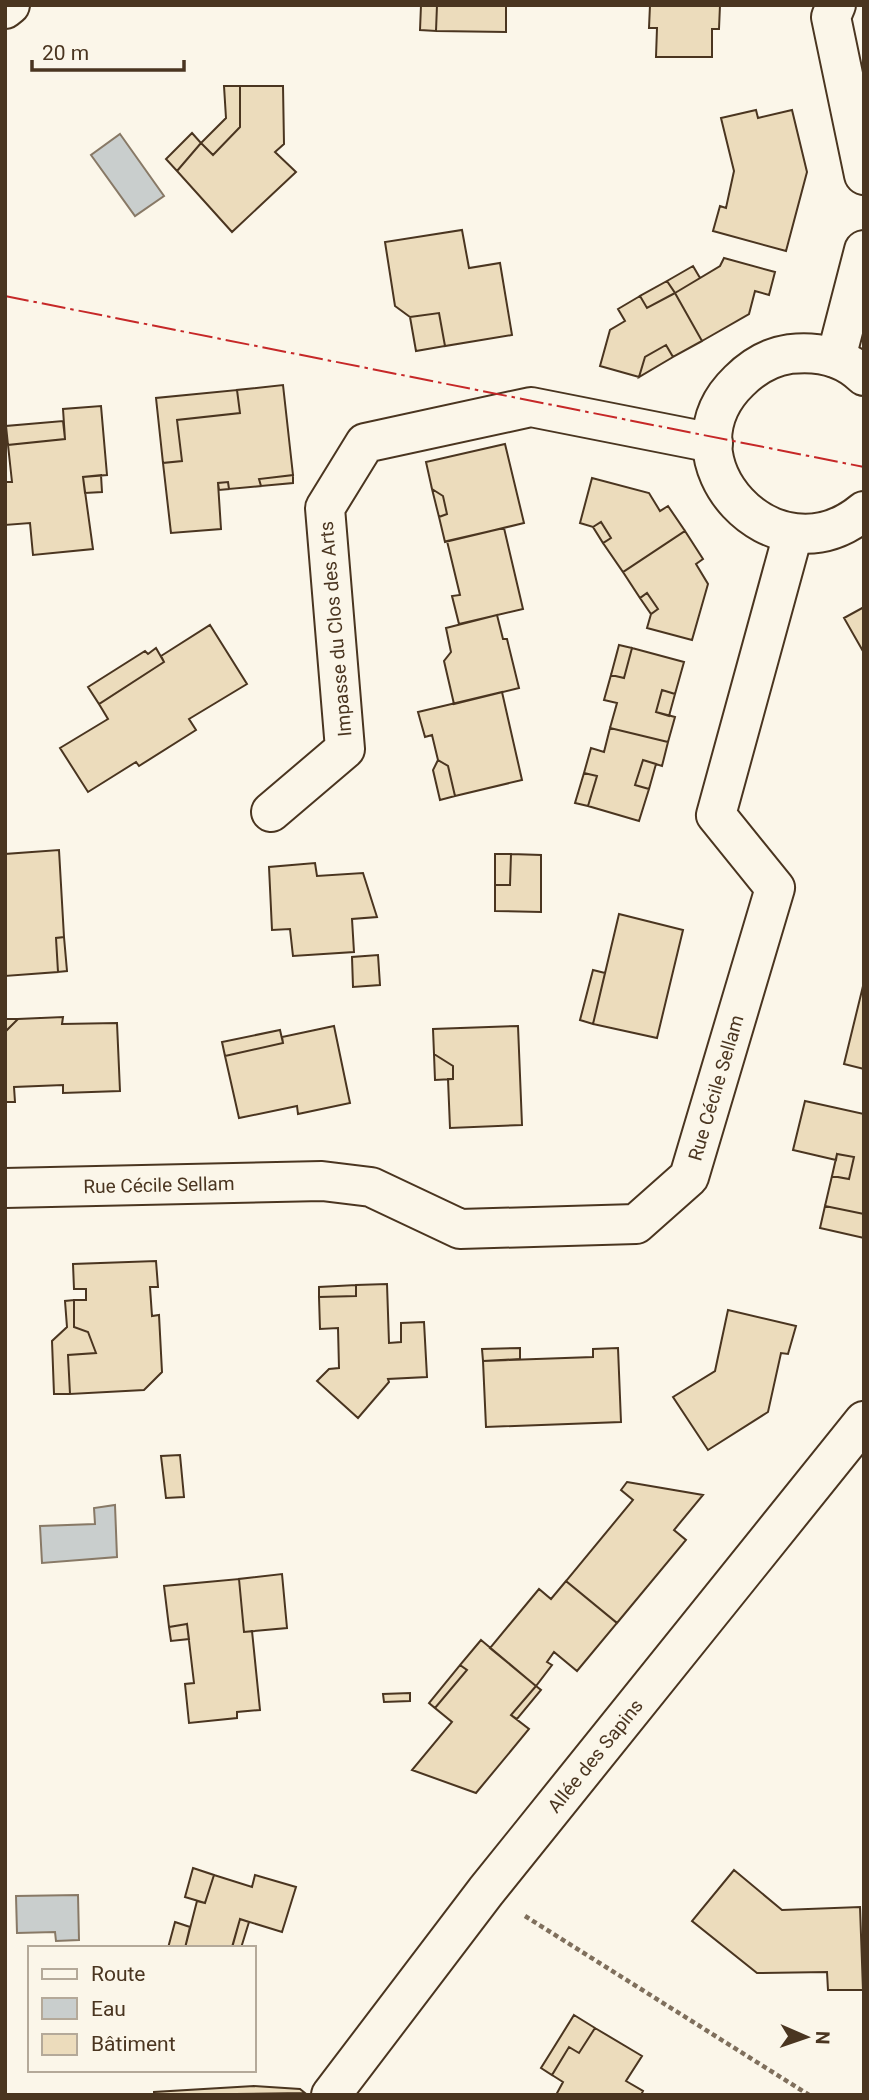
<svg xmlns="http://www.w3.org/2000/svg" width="869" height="2100" font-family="Roboto,sans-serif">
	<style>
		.water { fill: #c9cecd; stroke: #887966; stroke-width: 2 }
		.building { fill: #ecdcbc; stroke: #4a3520; stroke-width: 2 }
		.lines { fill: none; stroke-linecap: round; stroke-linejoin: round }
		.street-casing { stroke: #4a3520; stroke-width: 42 }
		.secondary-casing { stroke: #4a3520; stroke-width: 42 }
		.path { stroke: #7f6f5c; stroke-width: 4.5; stroke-dasharray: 5 3.5; stroke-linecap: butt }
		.street { stroke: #fbf6e9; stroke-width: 38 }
		.secondary { stroke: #fbf6e9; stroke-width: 38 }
		.power { stroke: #c62828; stroke-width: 2; stroke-dasharray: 24 5 3.5 5; stroke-linecap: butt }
		.labels { text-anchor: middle; stroke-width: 5; stroke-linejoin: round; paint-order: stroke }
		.street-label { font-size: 19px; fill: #4a3520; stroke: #fbf6e9 }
	</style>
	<rect width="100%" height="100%" fill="#fbf6e9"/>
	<path class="water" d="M 120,134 L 164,196 L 135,216 L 91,155 Z
		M 115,1505 L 117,1557 L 42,1563 L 40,1526 L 95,1524 L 94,1508 Z
		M 78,1895 L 79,1940 L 56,1941 L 55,1932 L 17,1933 L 16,1896 Z"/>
	<path class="building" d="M 421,5 L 437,5 L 436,31 L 420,30 Z
		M 437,5 L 506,5 L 506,32 L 436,31 Z
		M 650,5 L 720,5 L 719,29 L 712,29 L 712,57 L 656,57 L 657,28 L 649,28 Z
		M 224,86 L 240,86 L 240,127 L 213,155 L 201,143 L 226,118 Z
		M 240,86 L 283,86 L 284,144 L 275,152 L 296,172 L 232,232 L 177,171 L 201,143 L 213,155 L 240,127 Z
		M 756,110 L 758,118 L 792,110 L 807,172 L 786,251 L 713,231 L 720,206 L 726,208 L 734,171 L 721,118 Z
		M 192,133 L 201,143 L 177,171 L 166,159 Z
		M 462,230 L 469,268 L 500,263 L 512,335 L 445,346 L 439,313 L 410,317 L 395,306 L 385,242 Z
		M 724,258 L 775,272 L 769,295 L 755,291 L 749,314 L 702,341 L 675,293 L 720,266 Z
		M 693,266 L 700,278 L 675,293 L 667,281 Z
		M 667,281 L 675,293 L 647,308 L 640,296 Z
		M 675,293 L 702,341 L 673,357 L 666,345 L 645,357 L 639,377 L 600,366 L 610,330 L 625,321 L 618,309 L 640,296 L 647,308 Z
		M 439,313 L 445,346 L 416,351 L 410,317 Z
		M 666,345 L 673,357 L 639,377 L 645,357 Z
		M 283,385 L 293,475 L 259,479 L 261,486 L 229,489 L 228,482 L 218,483 L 221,529 L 171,533 L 163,463 L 182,461 L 177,420 L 240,413 L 237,390 Z
		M 237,390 L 240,413 L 177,420 L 182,461 L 163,463 L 156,398 Z
		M 101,406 L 107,475 L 83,477 L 93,549 L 33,555 L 30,523 L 5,525 L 5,482 L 12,482 L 8,445 L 65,439 L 63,409 Z
		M 63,421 L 65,439 L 8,445 L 6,426 Z
		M 505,444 L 524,523 L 445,542 L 439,517 L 447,514 L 443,496 L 432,489 L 426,462 Z
		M 101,475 L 102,492 L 85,493 L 83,477 Z
		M 293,475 L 293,483 L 261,486 L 259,479 Z
		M 592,478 L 649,493 L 660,511 L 668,506 L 685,531 L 623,572 L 603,543 L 611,538 L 601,522 L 593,527 L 580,523 Z
		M 228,482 L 229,489 L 219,490 L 218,483 Z
		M 432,489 L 443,496 L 447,514 L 439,517 Z
		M 601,522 L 611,538 L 603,543 L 593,527 Z
		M 504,528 L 523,609 L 459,624 L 452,596 L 460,595 L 447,541 Z
		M 685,531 L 703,559 L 696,564 L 708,584 L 692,640 L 647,628 L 651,614 L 658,609 L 647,593 L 640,598 L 623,572 Z
		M 647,593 L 658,609 L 651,614 L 640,598 Z
		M 864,607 L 864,653 L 844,618 Z
		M 497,615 L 503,639 L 507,639 L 519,688 L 454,704 L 444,661 L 451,652 L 446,628 Z
		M 210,625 L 247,684 L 189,719 L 196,730 L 139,766 L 136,762 L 88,792 L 60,748 L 108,719 L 99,704 L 164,662 L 161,656 Z
		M 619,645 L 632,648 L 624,678 L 611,675 Z
		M 156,648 L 164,662 L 99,704 L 88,687 L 145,651 L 148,654 Z
		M 632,648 L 684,662 L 675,694 L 662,690 L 656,712 L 675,717 L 668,742 L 610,728 L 617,703 L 604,700 L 611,675 L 624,678 Z
		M 662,690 L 675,694 L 669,716 L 656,712 Z
		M 502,692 L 522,780 L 455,796 L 448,766 L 438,760 L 432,735 L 425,737 L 418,712 Z
		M 610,728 L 668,742 L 662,766 L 643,760 L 635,785 L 649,789 L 639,821 L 588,806 L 597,776 L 584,773 L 591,748 L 604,752 Z
		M 438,760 L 448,766 L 455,796 L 440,800 L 433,770 Z
		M 643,760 L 656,764 L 649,789 L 635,785 Z
		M 584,773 L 597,776 L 588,806 L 575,803 Z
		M 59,850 L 64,937 L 56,938 L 58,972 L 5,976 L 5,854 Z
		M 495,854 L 511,854 L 510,885 L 495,885 Z
		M 511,854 L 541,855 L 541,912 L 495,911 L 495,885 L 510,885 Z
		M 315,863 L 317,876 L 363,873 L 377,917 L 352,919 L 354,952 L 293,956 L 290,929 L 272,930 L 269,867 Z
		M 619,914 L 683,930 L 657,1038 L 593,1024 Z
		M 64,937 L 67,971 L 58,972 L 56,938 Z
		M 378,955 L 380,985 L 353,987 L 352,957 Z
		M 593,970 L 605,973 L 593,1024 L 580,1020 Z
		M 864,982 L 864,1069 L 844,1064 Z
		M 63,1017 L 62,1024 L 117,1023 L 120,1091 L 63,1093 L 63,1085 L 14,1087 L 15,1102 L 5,1102 L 5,1032 L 18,1019 Z
		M 5,1019 L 18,1019 L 5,1032 Z
		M 334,1026 L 350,1103 L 298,1114 L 297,1106 L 239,1118 L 225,1056 L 283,1043 L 282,1037 Z
		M 518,1026 L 522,1125 L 450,1128 L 448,1079 L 453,1079 L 453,1066 L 434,1054 L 433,1029 Z
		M 280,1030 L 283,1043 L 225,1056 L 222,1042 Z
		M 434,1054 L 453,1066 L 453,1079 L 435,1080 Z
		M 805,1101 L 864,1114 L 864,1214 L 825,1206 L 832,1176 L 849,1179 L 854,1157 L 837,1154 L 836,1160 L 793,1150 Z
		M 837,1154 L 854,1157 L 849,1179 L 832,1176 Z
		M 825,1206 L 864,1214 L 864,1238 L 820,1228 Z
		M 156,1261 L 158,1287 L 150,1287 L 152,1316 L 159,1315 L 162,1372 L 144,1390 L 70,1394 L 68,1355 L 96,1353 L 88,1332 L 74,1327 L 74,1300 L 86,1300 L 86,1289 L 74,1289 L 73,1264 Z
		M 387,1284 L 389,1343 L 401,1342 L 401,1323 L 424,1322 L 427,1377 L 388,1379 L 389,1382 L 358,1418 L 317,1381 L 329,1369 L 339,1368 L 338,1328 L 320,1329 L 319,1297 L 356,1296 L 356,1285 Z
		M 356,1285 L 356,1296 L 319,1297 L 319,1287 Z
		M 74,1300 L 74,1327 L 88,1332 L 96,1353 L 68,1355 L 70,1394 L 54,1394 L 52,1341 L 67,1327 L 65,1301 Z
		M 728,1310 L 796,1326 L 788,1354 L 781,1353 L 768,1412 L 708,1450 L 673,1397 L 715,1371 Z
		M 520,1348 L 520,1359 L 483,1361 L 482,1349 Z
		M 618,1348 L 621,1422 L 486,1427 L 483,1361 L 593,1357 L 593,1349 Z
		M 180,1455 L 184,1497 L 166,1498 L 161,1456 Z
		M 627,1482 L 703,1495 L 674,1530 L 686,1540 L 617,1623 L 566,1581 L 633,1500 L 621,1490 Z
		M 282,1574 L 287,1628 L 244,1632 L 239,1579 Z
		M 239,1579 L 244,1632 L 252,1631 L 260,1710 L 237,1712 L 237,1718 L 189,1723 L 185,1684 L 194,1683 L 187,1624 L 169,1627 L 164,1586 Z
		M 566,1581 L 617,1623 L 577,1671 L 554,1652 L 547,1662 L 552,1665 L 536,1686 L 490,1648 L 539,1589 L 551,1599 Z
		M 187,1624 L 189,1639 L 171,1641 L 169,1627 Z
		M 481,1640 L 536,1686 L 511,1715 L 529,1729 L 476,1793 L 412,1770 L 452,1722 L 435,1708 L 467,1670 L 460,1665 Z
		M 460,1665 L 467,1670 L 435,1708 L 429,1703 Z
		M 536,1686 L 541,1690 L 517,1719 L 511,1715 Z
		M 410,1693 L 410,1701 L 384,1702 L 383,1694 Z
		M 193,1868 L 214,1875 L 205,1903 L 185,1897 Z
		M 734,1870 L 782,1910 L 860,1907 L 863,1990 L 828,1990 L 827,1972 L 757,1973 L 692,1921 Z
		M 214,1875 L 252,1887 L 255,1875 L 296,1887 L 282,1932 L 240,1919 L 232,1948 L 185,1948 L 197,1901 L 205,1903 Z
		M 240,1919 L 249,1922 L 241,1948 L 235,1948 L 232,1947 Z
		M 175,1922 L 190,1927 L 185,1948 L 168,1948 Z
		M 574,2015 L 595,2028 L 579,2053 L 569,2047 L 552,2075 L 541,2068 Z
		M 595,2028 L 642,2056 L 626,2081 L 643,2091 L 641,2095 L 556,2095 L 563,2082 L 552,2075 L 569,2047 L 579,2053 Z
		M 254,2086 L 300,2089 L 305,2093 L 154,2095 L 154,2092 Z"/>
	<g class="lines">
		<g class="street-casing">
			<g id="street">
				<path d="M 836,5 L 831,17 L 864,175"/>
				<path d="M 836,358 L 864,250"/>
				<path d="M 864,376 C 844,356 816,351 790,354 C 769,357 753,367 739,381 C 659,458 774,586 864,511"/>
				<path d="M 271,812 L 345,749 L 325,508 L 365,443 L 531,407 L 713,443"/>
				<path id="s1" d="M 5,1188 L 322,1181 L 371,1187 L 460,1229 L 636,1224 L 689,1177 L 775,888 L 716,815 L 793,534"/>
				<path id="s2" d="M 331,2095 L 486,1891 L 864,1421"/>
			</g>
		</g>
		<g class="secondary-casing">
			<path id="secondary" d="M 5,9 L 10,5"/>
		</g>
		<path class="path" d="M 525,1916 L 809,2095"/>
		<use href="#street" class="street"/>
		<use href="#secondary" class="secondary"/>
		<path class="power" d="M 5,296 L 864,467"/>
	</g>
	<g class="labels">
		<g class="street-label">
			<text transform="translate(335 629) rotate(-95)" y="7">Impasse du Clos des Arts</text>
			<text dy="7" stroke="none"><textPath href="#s1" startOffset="805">Rue Cécile Sellam</textPath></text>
			<text dy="7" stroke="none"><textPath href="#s1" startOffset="154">Rue Cécile Sellam</textPath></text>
			<text dy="7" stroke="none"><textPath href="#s2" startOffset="430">Allée des Sapins</textPath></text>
		</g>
	</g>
	<rect width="869" height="2100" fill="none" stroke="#4a3520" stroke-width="14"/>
	<rect x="28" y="1946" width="228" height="126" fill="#fbf6e9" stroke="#b4a999" stroke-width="2"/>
	<rect x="42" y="1969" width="35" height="10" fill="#fbf6e9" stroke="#b4a999" stroke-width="2"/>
	<text x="91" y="1981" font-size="21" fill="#4a3520">Route</text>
	<rect x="42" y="1998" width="35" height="21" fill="#c9cecd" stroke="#b4a999" stroke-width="2"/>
	<text x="91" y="2016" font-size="21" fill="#4a3520">Eau</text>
	<rect x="42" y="2034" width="35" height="21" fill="#ecdcbc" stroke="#b4a999" stroke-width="2"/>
	<text x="91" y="2051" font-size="21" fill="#4a3520">Bâtiment</text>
	<g transform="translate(806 2037) rotate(92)" stroke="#fbf6e9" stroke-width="5" paint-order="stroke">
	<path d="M0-5L12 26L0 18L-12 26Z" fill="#4a3520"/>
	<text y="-10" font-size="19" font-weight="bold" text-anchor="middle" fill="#4a3520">N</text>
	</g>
	<path d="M32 60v10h152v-10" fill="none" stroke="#4a3520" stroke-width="3.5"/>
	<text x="42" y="60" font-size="21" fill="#4a3520" stroke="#fbf6e9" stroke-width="5" paint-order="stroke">20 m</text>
</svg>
